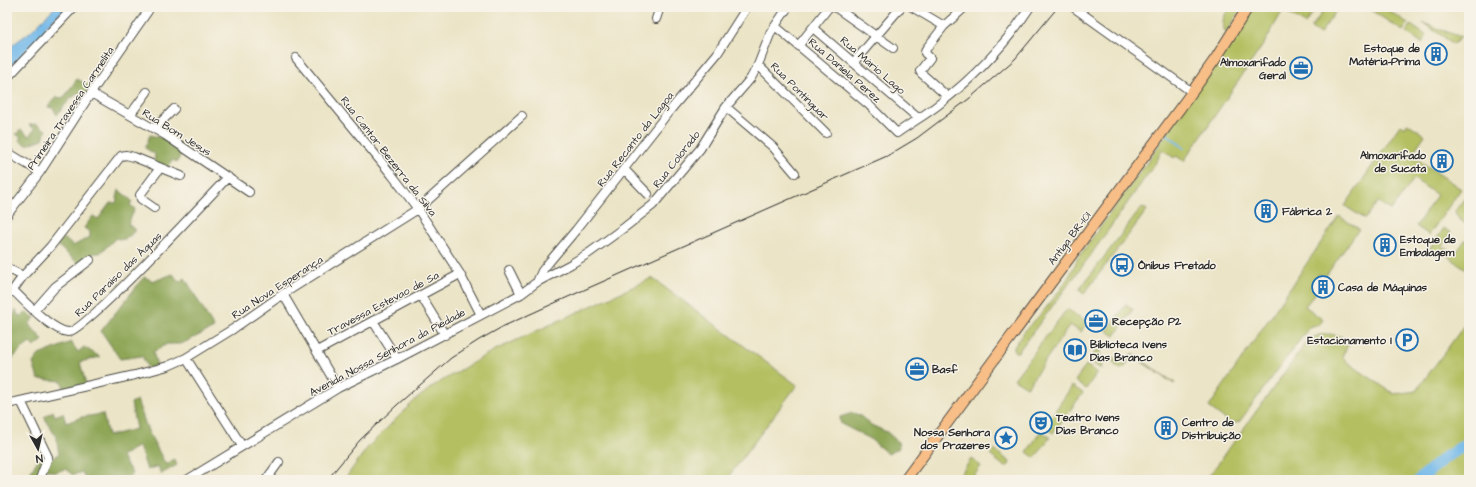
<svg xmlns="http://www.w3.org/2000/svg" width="1476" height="487" font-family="'Architects Daughter',sans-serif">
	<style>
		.green { fill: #b3bf61; stroke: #6f7546 }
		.forest { fill: #8ea657; stroke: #5c6841 }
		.water { fill: #71b8e9; stroke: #4e728a }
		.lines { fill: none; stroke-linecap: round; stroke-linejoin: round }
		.stream { stroke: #71b8e9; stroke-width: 2 }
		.canal { stroke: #71b8e9; stroke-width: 7 }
		.river { stroke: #71b8e9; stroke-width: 12 }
		.minor-casing { stroke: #484742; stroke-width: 10 }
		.major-casing { stroke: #484742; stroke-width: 12 }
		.minor { stroke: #fff; stroke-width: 8 }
		.major { stroke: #f7be87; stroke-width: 10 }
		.tram { stroke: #2b2b2b; stroke-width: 1 }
		.labels { text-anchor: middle; stroke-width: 3; stroke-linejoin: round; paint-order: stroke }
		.poi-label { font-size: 11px; font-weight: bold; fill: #2b2b2b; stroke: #f7f3e8; text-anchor: start }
		.street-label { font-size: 11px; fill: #2b2b2b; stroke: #f7f3e8 }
	</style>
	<rect width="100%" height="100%" fill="#f7f3e8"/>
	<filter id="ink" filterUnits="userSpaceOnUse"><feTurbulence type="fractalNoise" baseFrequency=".025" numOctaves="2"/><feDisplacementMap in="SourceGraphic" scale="8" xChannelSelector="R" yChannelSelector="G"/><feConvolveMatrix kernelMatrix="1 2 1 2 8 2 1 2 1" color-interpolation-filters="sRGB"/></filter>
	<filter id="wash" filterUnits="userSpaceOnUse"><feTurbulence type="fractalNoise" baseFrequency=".012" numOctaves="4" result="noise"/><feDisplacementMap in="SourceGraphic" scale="16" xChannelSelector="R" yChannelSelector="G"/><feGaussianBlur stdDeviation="0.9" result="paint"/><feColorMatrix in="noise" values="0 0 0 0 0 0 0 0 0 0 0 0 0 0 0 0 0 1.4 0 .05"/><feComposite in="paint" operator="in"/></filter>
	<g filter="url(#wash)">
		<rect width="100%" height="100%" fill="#ebe4c6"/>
		<path class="green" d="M 1231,7 L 1242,7 L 1226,33 C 1220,24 1223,15 1231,7 Z
			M 1248,7 L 1317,7 L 1305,24 L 1283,10 L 1265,42 L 1184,161 L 1176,156 L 1174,158 L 1162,149 L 1157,161 L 1090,256 L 1018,352 L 1015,352 L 1013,349 C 1018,341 1024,330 1031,324 C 1045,311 1072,277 1077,259 L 1156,150 Z
			M 1326,7 L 1339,7 L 1320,34 L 1311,28 Z
			M 1366,7 L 1383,7 L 1408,23 L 1403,31 Z
			M 1423,23 L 1461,37 L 1454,44 Z
			M 1411,25 L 1427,36 L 1422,43 L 1406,32 Z
			M 1407,123 L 1425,135 L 1411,155 L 1461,189 L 1429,235 L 1416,226 L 1437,195 L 1414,179 L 1391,210 L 1378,202 L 1365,219 L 1345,206 L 1400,125 L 1405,128 Z
			M 1469,192 L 1469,223 L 1467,225 L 1458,218 L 1455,211 Z
			M 1142,207 L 1147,210 L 1084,294 L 1079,290 Z
			M 1339,216 L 1359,229 L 1325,277 L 1319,274 L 1310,288 L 1315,292 L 1314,295 L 1305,306 L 1323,320 L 1318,326 L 1310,326 L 1240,421 L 1236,423 L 1230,423 L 1209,407 Z
			M 1444,228 L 1451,233 L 1442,246 L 1455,254 L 1465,240 L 1469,241 L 1469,271 L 1443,253 L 1439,257 L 1429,250 Z
			M 652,278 L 797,385 L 726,480 L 344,480 L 368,447 L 414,401 L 433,386 L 493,351 Z
			M 1126,304 L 1133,309 L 1115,336 L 1107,331 Z
			M 1067,309 L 1087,322 L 1081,332 L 1070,325 L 1027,387 L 1014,379 Z
			M 1469,319 L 1469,480 L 1206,480 L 1306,343 C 1316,331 1341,331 1349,344 L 1342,356 L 1347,362 L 1394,394 L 1416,391 Z
			M 1099,346 L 1102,367 L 1101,369 L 1089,361 Z
			M 1132,354 L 1175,383 L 1174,384 L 1132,355 L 1125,367 L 1121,369 L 1117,367 L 1111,359 L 1112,358 L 1124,365 Z
			M 1086,365 L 1097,373 L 1086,389 L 1075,381 Z
			M 1072,386 L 1083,393 L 1053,433 L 1044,427 Z
			M 1041,431 L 1050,437 L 1035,458 L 1027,452 Z
			M 994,450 L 1010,462 L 1009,465 L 1005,467 L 990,455 Z
			M 971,459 L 981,466 L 971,480 L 961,480 L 959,477 Z"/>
		<path class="forest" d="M 77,79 L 94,88 L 87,98 L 79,93 L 70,99 L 57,115 L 53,108 L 48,107 L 56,97 L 62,98 L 65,96 Z
			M 36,124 L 46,130 L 43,139 L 27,145 L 19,140 L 21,137 L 16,134 L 21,130 L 29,136 L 35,129 L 29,125 Z
			M 150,135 L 166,139 L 183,150 L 177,162 L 172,160 L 167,169 L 154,164 L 155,154 L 145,148 Z
			M 119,190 L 132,201 L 130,205 L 135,209 L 128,224 L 135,230 C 129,237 125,242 116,238 L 100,253 L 95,253 L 79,264 L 56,244 L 64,238 L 73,246 L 90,237 L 90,232 L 84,228 L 93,216 L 98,219 L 110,203 L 116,203 Z
			M 173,274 L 179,282 L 185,278 L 214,328 L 181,344 L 167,344 L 153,352 L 157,365 L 148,368 L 142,356 L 120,359 L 101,331 L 144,277 L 154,281 Z
			M 16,310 L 19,317 L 26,312 L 35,318 L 29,324 L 43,340 L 34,347 L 30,343 L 23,348 L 7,364 L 7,320 L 11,320 Z
			M 71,342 L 78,352 L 84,347 L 100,357 L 80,362 L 86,384 L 64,389 L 62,381 L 38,379 L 33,363 L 39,355 Z
			M 137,400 L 148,431 L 166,465 L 174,459 L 177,465 L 161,474 L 158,466 L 147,470 L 139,446 L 121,456 L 132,473 L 128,480 L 117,480 L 112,477 L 111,480 L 86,480 L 82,472 L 73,475 L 65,469 L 56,472 L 46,470 L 50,459 L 59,454 L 56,437 L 44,417 L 53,411 L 55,416 L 63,413 L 66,423 L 82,417 L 103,414 L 108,436 L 136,429 L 131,403 Z
			M 853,413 L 859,415 L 871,425 L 887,432 L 898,442 L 899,448 L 888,454 L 869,438 L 841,424 L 840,417 Z
			M 42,453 L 45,457 L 41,469 L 32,480 L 23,480 L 27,478 Z"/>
		<path class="water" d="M 55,7 L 68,7 L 14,54 L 7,68 L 7,49 L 30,32 Z"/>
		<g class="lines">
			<path class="stream" d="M 1465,7 L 1469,8
				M 1167,134 L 1184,148"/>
			<path class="canal" d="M 7,65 L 42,29"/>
			<path class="river" d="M 1419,480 L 1443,459 L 1469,442"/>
		</g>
	</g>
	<g filter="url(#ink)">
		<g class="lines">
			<g class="minor-casing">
				<path id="minor" d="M 835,7 L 893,48
					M 912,7 L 944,26
					M 1073,7 L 1192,92
					M 656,19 L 660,7
					M 775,26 L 869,105 L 897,133 C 911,123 925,115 938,105 C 974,78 1006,44 1030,7
					M 813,28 L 918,118
					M 799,45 L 829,7
					M 296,58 L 392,175 L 418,209 L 460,274 L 481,315
					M 854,62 L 901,7
					M 758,65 L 826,133
					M 7,78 L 74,7
					M 91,93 L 165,135 L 249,192
					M 948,97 L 921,73 L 920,71 L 930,58 L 925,53 L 926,49 L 944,26 L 965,7
					M 726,107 L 773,147 L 795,173
					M 130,115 L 147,92
					M 154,129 L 174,109
					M 7,152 L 40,172
					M 624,169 L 648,194
					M 154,208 L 141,199 L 140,195 L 160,168
					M 7,215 L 40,172 L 91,93 L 148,11
					M 7,268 L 23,276
					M 509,270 L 521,294
					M 537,282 L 542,271 L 550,261 L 576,230 L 667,114 L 717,54 L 747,7
					M 13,290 C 24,301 52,331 68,332 C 83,333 210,196 228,177
					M 7,294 L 13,290 L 23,276 L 50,247 L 121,156 L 126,155 L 134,157 L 181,176
					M 283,294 L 338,388
					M 421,296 L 445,335
					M 34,311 L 55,287 L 90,260
					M 373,321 L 397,359
					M 317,351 L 460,274
					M 186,358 L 242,446
					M 21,401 L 48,457 L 41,476 L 43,480
					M 7,404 L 135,375 L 168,366 L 186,358 L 233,329 L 283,294 L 418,209 L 522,116
					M 187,480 L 338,388 L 397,359 L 521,294 L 537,282 L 571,264 L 589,253 L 625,227 L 653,205 L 700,149 L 726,107 L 751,78 L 758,65 L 771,32 L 788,7
					M 266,480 L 279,462"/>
			</g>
			<g class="major-casing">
				<path id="major" d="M 905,480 L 1192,92 L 1216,58 L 1248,7"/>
			</g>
			<use href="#minor" class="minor"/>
			<use href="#major" class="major"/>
			<path class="tram" d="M 327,480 L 360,440 L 397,405 L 451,358 L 479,340 L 504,326 L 559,301 L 887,156 L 917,138 L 970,98 L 1015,59 L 1058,7"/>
		</g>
	</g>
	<defs>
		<g id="building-ring" transform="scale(1.15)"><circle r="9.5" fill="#f7f3e8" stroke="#1f6fb2" stroke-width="1.5"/><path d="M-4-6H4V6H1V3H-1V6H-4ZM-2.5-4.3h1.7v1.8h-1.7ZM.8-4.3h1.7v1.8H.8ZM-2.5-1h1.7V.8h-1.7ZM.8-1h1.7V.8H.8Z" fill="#1f6fb2"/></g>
		<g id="office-ring" transform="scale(1.15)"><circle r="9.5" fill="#f7f3e8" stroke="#1f6fb2" stroke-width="1.5"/><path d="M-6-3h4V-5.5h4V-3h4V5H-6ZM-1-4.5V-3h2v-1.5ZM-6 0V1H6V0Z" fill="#1f6fb2"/></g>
		<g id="bus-ring" transform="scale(1.15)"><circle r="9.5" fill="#f7f3e8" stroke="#1f6fb2" stroke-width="1.5"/><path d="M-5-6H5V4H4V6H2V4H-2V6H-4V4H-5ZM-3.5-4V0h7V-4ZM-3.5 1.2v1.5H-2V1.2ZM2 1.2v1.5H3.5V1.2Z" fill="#1f6fb2"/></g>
		<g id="parking-ring" transform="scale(1.15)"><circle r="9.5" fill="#f7f3e8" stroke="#1f6fb2" stroke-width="1.5"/><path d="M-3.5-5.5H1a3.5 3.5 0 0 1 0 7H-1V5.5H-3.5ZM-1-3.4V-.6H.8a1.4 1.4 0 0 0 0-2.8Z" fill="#1f6fb2"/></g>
		<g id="library-ring" transform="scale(1.15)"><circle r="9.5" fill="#f7f3e8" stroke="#1f6fb2" stroke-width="1.5"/><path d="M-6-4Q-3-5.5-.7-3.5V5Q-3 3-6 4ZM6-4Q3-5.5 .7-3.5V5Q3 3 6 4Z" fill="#1f6fb2"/></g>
		<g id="theatre-ring" transform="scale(1.15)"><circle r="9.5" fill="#f7f3e8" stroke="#1f6fb2" stroke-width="1.5"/><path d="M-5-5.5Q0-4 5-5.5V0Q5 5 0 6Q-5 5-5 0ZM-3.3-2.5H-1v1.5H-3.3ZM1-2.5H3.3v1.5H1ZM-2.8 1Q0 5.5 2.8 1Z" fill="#1f6fb2"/></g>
		<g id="sight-ring" transform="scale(1.15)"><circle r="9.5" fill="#f7f3e8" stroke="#1f6fb2" stroke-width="1.5"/><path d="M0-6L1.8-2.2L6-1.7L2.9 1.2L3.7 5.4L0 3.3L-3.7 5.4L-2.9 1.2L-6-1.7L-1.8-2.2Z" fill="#1f6fb2"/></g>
	</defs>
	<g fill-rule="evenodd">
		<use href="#building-ring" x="1436" y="54"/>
		<use href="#office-ring" x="1301" y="68"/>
		<use href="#building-ring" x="1442" y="161"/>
		<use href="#building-ring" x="1266" y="211"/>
		<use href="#building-ring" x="1385" y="245"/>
		<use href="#bus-ring" x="1122" y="265"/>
		<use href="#building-ring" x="1323" y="287"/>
		<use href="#office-ring" x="1096" y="321"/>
		<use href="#parking-ring" x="1407" y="340"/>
		<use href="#library-ring" x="1075" y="350"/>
		<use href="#office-ring" x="917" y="369"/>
		<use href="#theatre-ring" x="1041" y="423"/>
		<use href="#building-ring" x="1166" y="428"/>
		<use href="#sight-ring" x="1006" y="438"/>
	</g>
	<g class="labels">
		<g class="poi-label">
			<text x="1420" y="52" text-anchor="end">Estoque de<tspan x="1420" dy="13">Matéria-Prima</tspan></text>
			<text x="1286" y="66" text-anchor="end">Almoxarifado<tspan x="1286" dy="13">Geral</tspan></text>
			<text x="1426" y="159" text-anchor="end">Almoxarifado<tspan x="1426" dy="13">de Sucata</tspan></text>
			<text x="1282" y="215">Fábrica 2</text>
			<text x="1400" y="243">Estoque de<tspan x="1400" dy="13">Embalagem</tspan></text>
			<text x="1138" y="269">Ônibus Fretado</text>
			<text x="1338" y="291">Casa de Máquinas</text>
			<text x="1112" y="325">Recepção P2</text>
			<text x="1392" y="344" text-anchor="end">Estacionamento I</text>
			<text x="1090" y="348">Biblioteca Ivens<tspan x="1090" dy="13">Dias Branco</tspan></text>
			<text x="932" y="373">Basf</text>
			<text x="1056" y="421">Teatro Ivens<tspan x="1056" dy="13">Dias Branco</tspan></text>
			<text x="1182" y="426">Centro de<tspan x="1182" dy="13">Distribuição</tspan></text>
			<text x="990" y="436" text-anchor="end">Nossa Senhora<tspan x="990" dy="13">dos Prazeres</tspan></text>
		</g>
		<g class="street-label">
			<text transform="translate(873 65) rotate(41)" y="4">Rua Mário Lago</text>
			<text transform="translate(845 70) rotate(41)" y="4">Rua Daniela Perez</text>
			<text transform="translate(800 91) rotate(45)" y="4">Rua Pontinguar</text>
			<text transform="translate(70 108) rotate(-56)" y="4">Primeira Travessa Carmelita</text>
			<text transform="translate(177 132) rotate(32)" y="4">Rua Bom Jesus</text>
			<text transform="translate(635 139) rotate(-52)" y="4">Rua Recanto da Lagoa</text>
			<text transform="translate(389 156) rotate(52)" y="4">Rua Cantor Bezerra da Silva</text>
			<text transform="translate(676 159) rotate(-52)" y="4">Rua Colorado</text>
			<text transform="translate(1069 238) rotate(-53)" y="4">Antiga BR-101</text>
			<text transform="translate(118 274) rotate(-44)" y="4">Rua Paraiso das Águas</text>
			<text transform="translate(277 287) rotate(-33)" y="4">Rua Nova Esperança</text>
			<text transform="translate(383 303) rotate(-28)" y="4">Travessa Estevao de Sa</text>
			<text transform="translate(387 352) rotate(-28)" y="4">Avenida Nossa Senhora da Piedade</text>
		</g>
	</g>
	<rect width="1476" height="487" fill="none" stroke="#f7f3e8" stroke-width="24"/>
	<g transform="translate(38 449) rotate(172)" stroke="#f7f3e8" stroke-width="3" paint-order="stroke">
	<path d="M0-3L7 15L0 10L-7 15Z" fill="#2b2b2b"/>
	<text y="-6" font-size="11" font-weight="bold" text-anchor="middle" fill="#2b2b2b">N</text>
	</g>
</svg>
